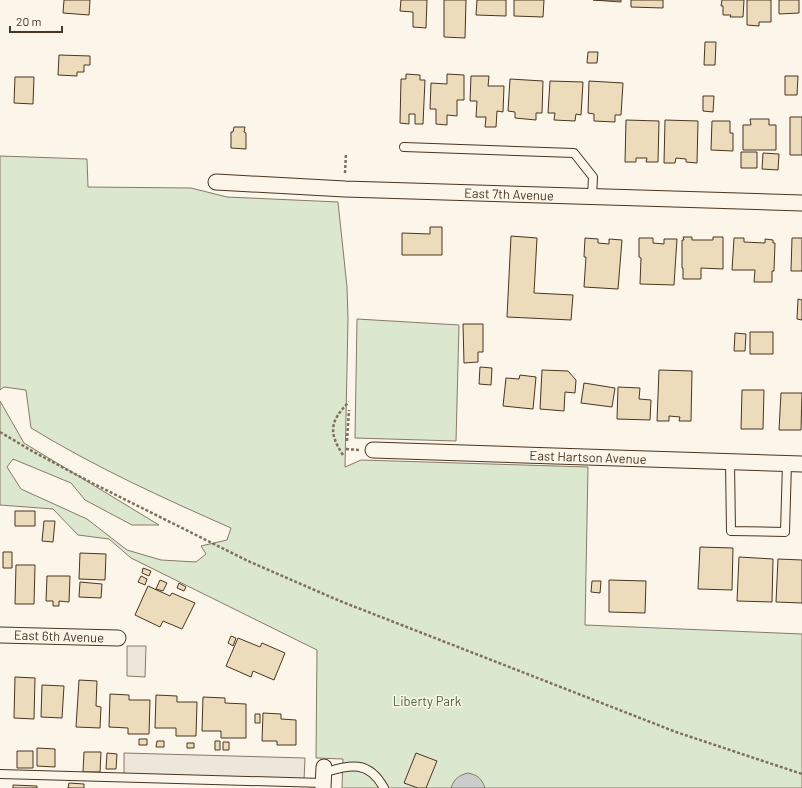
<svg xmlns="http://www.w3.org/2000/svg" width="802" height="788" font-family="Barlow,sans-serif">
	<style>
		.green { fill: #dce7d0; stroke: #887966 }
		.parking { fill: #ede7d9; stroke: #887966 }
		.water { fill: #c9cecd; stroke: #887966 }
		.building { fill: #ecdcbc; stroke: #4a3520 }
		.lines { fill: none; stroke-linecap: round; stroke-linejoin: round }
		.service-casing { stroke: #4a3520; stroke-width: 10 }
		.minor-casing { stroke: #4a3520; stroke-width: 17 }
		.path { stroke: #7f6f5c; stroke-width: 2.5; stroke-dasharray: 3 2; stroke-linecap: butt }
		.service { stroke: #fbf6e9; stroke-width: 8 }
		.minor { stroke: #fbf6e9; stroke-width: 15 }
		.labels { text-anchor: middle; stroke-width: 3; stroke-linejoin: round; paint-order: stroke }
		.street-label { font-size: 13px; fill: #4a3520; stroke: #fbf6e9 }
		.park-label { font-size: 13px; fill: #436837; stroke: #fbf6e9 }
	</style>
	<rect width="100%" height="100%" fill="#fbf6e9"/>
	<path class="green" d="M 0,156 L 87,159 L 88,187 L 191,188 L 227,197 L 338,202 L 347,287 L 348,318 L 345,467 L 361,460 L 588,467 L 585,625 L 802,634 L 802,788 L 342,788 L 343,759 L 316,758 L 317,650 L 131,558 L 109,539 L 78,535 L 53,509 L 0,505 L 0,401 L 24,443 L 159,525 L 132,525 L 85,500 L 71,483 L 13,459 L 7,467 L 21,489 L 87,519 L 127,550 L 161,560 L 196,562 L 206,554 L 201,546 L 227,540 L 231,528 C 163,498 95,467 31,428 L 26,390 L 4,387 L 0,390 Z
		M 357,319 L 459,325 L 456,441 L 355,438 Z"/>
	<path class="parking" d="M 127,646 L 146,646 L 145,677 L 127,676 Z
		M 124,753 L 305,758 L 304,780 L 124,776 Z"/>
	<path class="water" d="M 468,773 C 478,775 482,779 485,788 L 451,788 C 454,779 459,775 468,773 Z"/>
	<path class="building" d="M 64,0 L 90,0 L 89,15 L 63,13 Z
		M 401,0 L 427,0 L 426,28 L 413,27 L 413,12 L 400,11 Z
		M 444,0 L 466,0 L 465,38 L 444,37 Z
		M 477,0 L 506,0 L 506,16 L 476,15 Z
		M 514,0 L 544,0 L 543,17 L 514,16 Z
		M 593,0 L 621,0 L 621,2 Z
		M 631,0 L 663,0 L 663,8 L 631,7 Z
		M 722,0 L 744,0 L 743,17 L 730,17 L 731,15 L 723,15 L 723,6 L 721,6 Z
		M 747,0 L 771,0 L 771,22 L 759,22 L 759,26 L 747,25 Z
		M 779,0 L 799,0 L 799,13 L 779,14 Z
		M 705,42 L 716,42 L 715,65 L 704,65 Z
		M 588,52 L 598,52 L 597,63 L 587,63 Z
		M 59,55 L 90,56 L 90,65 L 84,65 L 84,72 L 77,72 L 77,76 L 58,75 Z
		M 406,74 L 420,75 L 420,80 L 425,80 L 423,124 L 415,124 L 415,114 L 409,114 L 409,124 L 400,123 L 401,79 L 406,79 Z
		M 447,74 L 464,75 L 464,100 L 457,100 L 457,116 L 447,115 L 447,125 L 436,124 L 436,109 L 430,109 L 431,83 L 447,84 Z
		M 471,76 L 489,76 L 488,86 L 504,86 L 503,112 L 497,111 L 496,127 L 485,127 L 486,117 L 476,117 L 477,101 L 470,101 Z
		M 785,76 L 798,76 L 797,95 L 785,95 Z
		M 15,77 L 34,77 L 33,104 L 14,103 Z
		M 510,79 L 543,81 L 542,113 L 536,113 L 536,120 L 515,118 L 515,112 L 508,111 Z
		M 550,81 L 583,82 L 581,115 L 576,114 L 575,121 L 554,120 L 555,113 L 548,113 Z
		M 589,81 L 623,83 L 621,115 L 615,115 L 615,122 L 594,121 L 594,114 L 588,113 Z
		M 703,96 L 714,96 L 713,112 L 703,111 Z
		M 790,117 L 802,117 L 802,155 L 790,155 Z
		M 750,119 L 769,119 L 769,125 L 776,125 L 776,150 L 743,150 L 743,125 L 751,125 Z
		M 626,120 L 659,121 L 658,162 L 646,162 L 647,158 L 636,158 L 636,162 L 625,162 Z
		M 665,120 L 698,121 L 697,163 L 686,162 L 686,159 L 676,158 L 675,163 L 664,163 Z
		M 712,121 L 730,121 L 730,133 L 733,133 L 733,151 L 711,150 Z
		M 234,127 L 245,127 L 244,132 L 246,133 L 246,149 L 231,148 L 231,132 L 233,132 Z
		M 741,152 L 757,152 L 757,168 L 741,168 Z
		M 763,153 L 779,154 L 778,170 L 762,169 Z
		M 430,227 L 442,227 L 442,255 L 402,255 L 402,233 L 430,234 Z
		M 511,236 L 537,238 L 534,293 L 573,295 L 571,320 L 507,317 Z
		M 683,237 L 692,237 L 692,240 L 713,240 L 713,237 L 723,237 L 723,269 L 701,268 L 701,279 L 683,279 L 683,268 L 682,268 L 682,240 L 684,240 Z
		M 585,238 L 598,239 L 598,243 L 609,244 L 609,239 L 622,240 L 618,289 L 584,287 L 586,257 L 584,257 Z
		M 639,238 L 653,238 L 653,243 L 664,244 L 664,239 L 677,239 L 674,285 L 640,284 L 641,258 L 639,257 Z
		M 734,238 L 744,238 L 744,242 L 765,243 L 765,239 L 773,240 L 773,243 L 775,243 L 774,271 L 772,271 L 772,282 L 754,282 L 755,270 L 732,270 Z
		M 792,238 L 802,238 L 802,271 L 791,271 Z
		M 798,299 L 802,300 L 802,320 L 797,319 Z
		M 463,324 L 483,324 L 483,352 L 478,352 L 478,362 L 464,363 Z
		M 750,332 L 773,332 L 773,354 L 750,354 Z
		M 735,333 L 746,334 L 745,351 L 734,351 Z
		M 480,367 L 492,368 L 491,385 L 479,384 Z
		M 542,370 L 568,371 L 576,380 L 575,393 L 565,392 L 564,411 L 540,409 Z
		M 659,370 L 692,371 L 691,421 L 679,421 L 680,417 L 669,416 L 669,421 L 657,421 Z
		M 520,375 L 536,377 L 533,409 L 503,406 L 506,378 L 519,379 Z
		M 584,383 L 615,388 L 612,407 L 581,403 Z
		M 618,387 L 640,388 L 639,399 L 651,400 L 650,420 L 617,419 Z
		M 742,390 L 764,390 L 763,429 L 741,429 Z
		M 781,393 L 802,393 L 801,430 L 779,430 Z
		M 15,511 L 35,511 L 35,526 L 15,526 Z
		M 44,521 L 55,521 L 53,542 L 42,541 Z
		M 700,547 L 733,548 L 732,590 L 698,589 Z
		M 3,552 L 12,552 L 12,568 L 3,568 Z
		M 80,553 L 106,554 L 105,580 L 79,579 Z
		M 739,557 L 773,559 L 772,602 L 737,601 Z
		M 778,559 L 802,560 L 802,603 L 776,602 Z
		M 16,565 L 35,565 L 34,604 L 15,604 Z
		M 143,568 L 151,571 L 149,576 L 142,573 Z
		M 47,576 L 70,576 L 69,602 L 59,601 L 59,606 L 53,606 L 53,601 L 46,601 Z
		M 141,576 L 147,579 L 145,585 L 138,582 Z
		M 160,580 L 167,583 L 163,591 L 156,589 Z
		M 609,580 L 646,581 L 645,613 L 609,612 Z
		M 592,581 L 601,581 L 600,593 L 591,592 Z
		M 80,582 L 102,584 L 101,598 L 79,597 Z
		M 179,583 L 186,587 L 184,591 L 177,588 Z
		M 148,586 L 170,596 L 172,593 L 195,603 L 182,629 L 163,621 L 160,627 L 135,615 Z
		M 231,636 L 236,638 L 233,646 L 228,643 Z
		M 238,638 L 260,647 L 262,643 L 285,653 L 274,680 L 253,671 L 251,677 L 226,666 Z
		M 15,677 L 35,678 L 34,719 L 14,718 Z
		M 79,680 L 97,681 L 96,706 L 101,707 L 100,728 L 76,727 Z
		M 42,685 L 64,686 L 62,718 L 41,717 Z
		M 110,694 L 129,695 L 129,700 L 150,700 L 149,734 L 128,734 L 128,728 L 109,727 Z
		M 156,695 L 177,696 L 177,702 L 197,702 L 196,736 L 176,736 L 176,728 L 155,728 Z
		M 203,697 L 225,698 L 225,703 L 246,704 L 246,738 L 221,738 L 221,731 L 202,731 Z
		M 263,713 L 281,714 L 281,719 L 296,720 L 296,745 L 277,745 L 277,741 L 262,741 Z
		M 255,714 L 260,714 L 260,723 L 255,723 Z
		M 139,739 L 147,739 L 147,745 L 139,745 Z
		M 157,741 L 164,741 L 164,747 L 156,747 Z
		M 215,741 L 220,741 L 220,750 L 215,750 Z
		M 223,742 L 229,742 L 229,750 L 223,750 Z
		M 187,743 L 194,743 L 194,748 L 187,748 Z
		M 37,748 L 55,749 L 55,767 L 37,766 Z
		M 17,751 L 33,751 L 33,768 L 17,768 Z
		M 84,752 L 101,752 L 100,772 L 83,772 Z
		M 107,753 L 117,754 L 116,769 L 106,769 Z
		M 416,753 L 437,761 L 426,788 L 418,788 L 404,783 Z
		M 69,783 L 84,784 L 84,788 L 68,788 Z
		M 13,785 L 37,786 L 37,788 L 13,788 Z"/>
	<g class="lines">
		<g class="service-casing">
			<path id="service" d="M 404,147 L 574,153 L 593,177 L 592,197
				M 730,462 L 731,531 L 785,532 L 787,463
				M 323,773 C 350,765 368,759 384,788
				M 0,774 L 323,783"/>
		</g>
		<g class="minor-casing">
			<path id="minor" d="M 216,182 L 345,189 L 802,203
				M 373,450 L 802,464
				M 0,635 L 118,638
				M 323,788 L 324,767"/>
		</g>
		<path class="path" d="M 345,173 L 346,153
			M 0,432 L 32,451 L 92,483 L 248,561 L 340,601 L 676,732 L 802,774
			M 347,441 L 349,410
			M 346,449 L 359,450
			M 343,455 C 328,432 330,421 349,402"/>
		<use href="#service" class="service"/>
		<use href="#minor" class="minor"/>
	</g>
	<g class="labels">
		<g class="street-label">
			<text transform="translate(509 194) rotate(2)" y="5">East 7th Avenue</text>
			<text transform="translate(588 457) rotate(2)" y="5">East Hartson Avenue</text>
			<text transform="translate(59 636) rotate(2)" y="5">East 6th Avenue</text>
		</g>
		<g class="park-label">
			<text x="427" y="706">Liberty Park</text>
		</g>
	</g>
	<path d="M10 26v6h52v-6" fill="none" stroke="#4a3520" stroke-width="2"/>
	<text x="16" y="26" font-size="12" fill="#4a3520" stroke="#fbf6e9" stroke-width="3" paint-order="stroke">20 m</text>
</svg>
